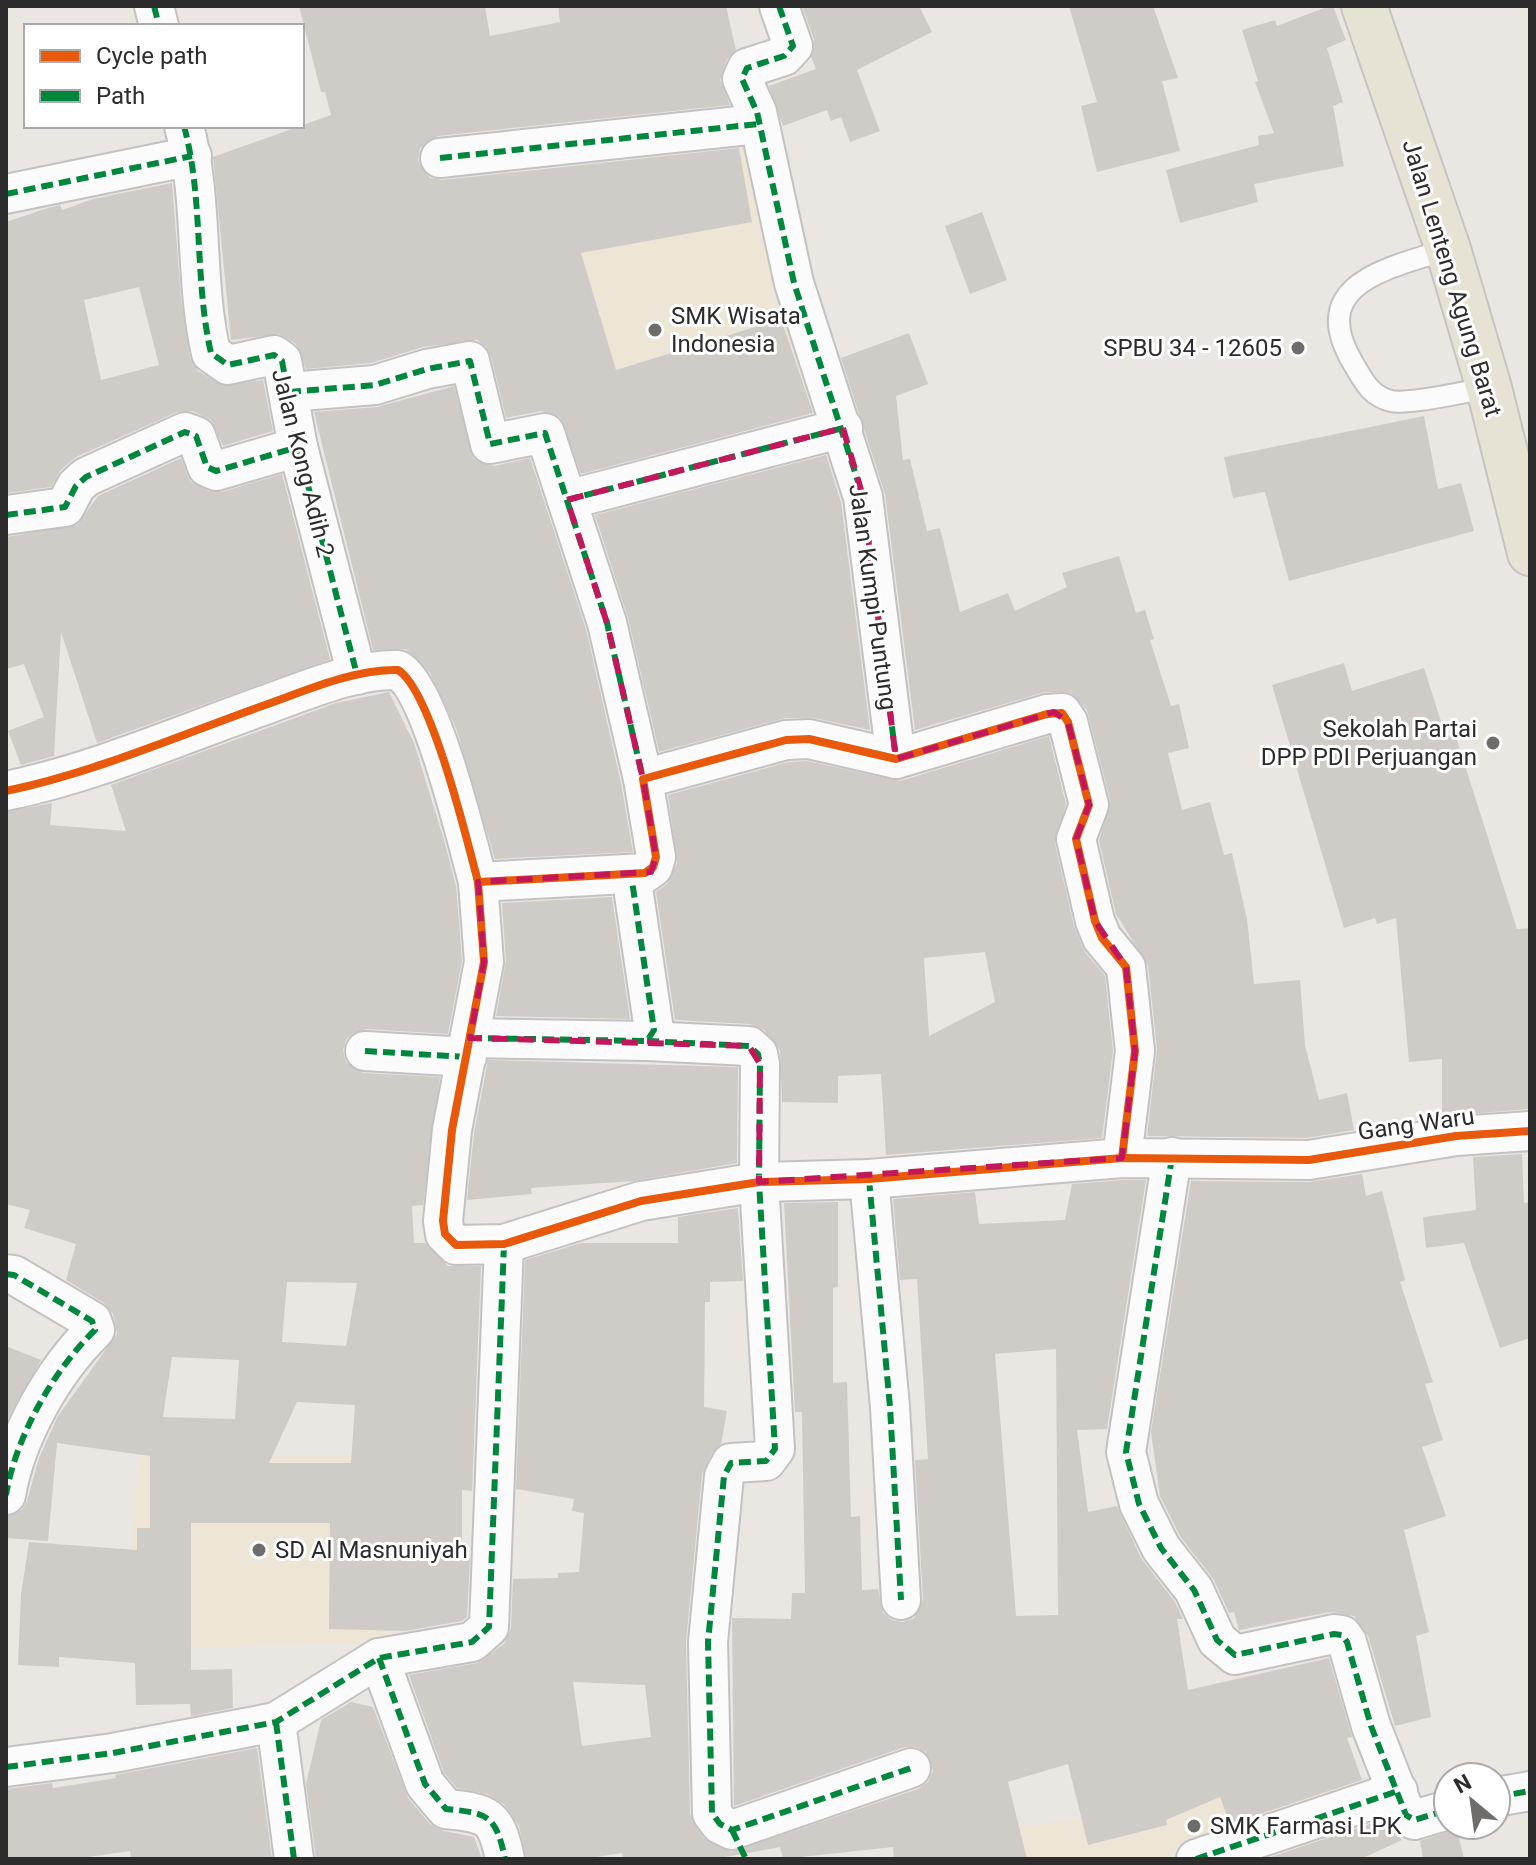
<svg xmlns="http://www.w3.org/2000/svg" width="1536" height="1865" font-family="Roboto,sans-serif">
<rect width="100%" height="100%" fill="#eae6e2"/>
<g fill="#ede5d6">
<polygon points="749,145 817,377 633,435 513,195"/>
<polygon points="386,1455 387,1642 124,1650 139,1458"/>
<polygon points="1350,1775 1374,1859 916,1859 910,1842 1224,1798"/>
</g>
<g fill="#cfccc8" fill-rule="evenodd">
<polygon points="299,6 485,6 490,36 560,22 558,6 726,6 736,50 727,59 720,80 730,105 438,136 420,148 418,161 430,178 442,180 739,148 752,222 581,253 616,370 781,319 813,413 581,474 560,417 541,411 506,418 491,356 478,340 423,347 371,363 306,369 296,344 279,334 231,340 213,157 331,115 325,92 321,92"/>
<polygon points="802,6 919,6 932,32 857,70 880,131 850,142 841,117 831,121 827,110 783,126 769,86 816,69 811,57 814,39"/>
<polygon points="1069,6 1153,6 1178,78 1162,81 1180,151 1097,172 1081,106 1097,102"/>
<polygon points="1329,6 1333,6 1346,40 1327,48 1343,102 1333,106 1344,166 1254,184 1258,202 1180,223 1166,170 1259,145 1258,136 1274,133 1255,82 1258,81 1242,30 1275,20 1277,26"/>
<path d="M172,183L181,299L190,358L198,371L223,386L263,380L273,431L223,446L211,420L193,411L177,412L76,457L61,470L51,487L6,493V222L48,208L60,205L62,210L93,199ZM139,287L159,365L101,380L84,300Z"/>
<polygon points="982,212 1007,280 970,294 945,226"/>
<polygon points="909,333 928,384 896,396 903,460 910,459 927,531 940,528 960,612 1008,593 1015,611 1067,587 1062,573 1119,556 1136,613 1145,610 1154,639 1150,640 1171,706 1179,704 1189,748 1168,753 1182,810 1210,802 1224,855 1232,853 1247,919 1254,984 1300,980 1305,1045 1319,1100 1347,1093 1354,1130 1307,1138 1147,1136 1157,1049 1148,965 1116,914 1099,841 1110,800 1087,710 1071,693 1045,692 915,730 885,494 841,358"/>
<polygon points="454,386 474,459 494,466 530,458 586,629 621,783 633,852 495,859 456,728 430,673 406,649 373,650 314,412 377,407"/>
<polygon points="1424,416 1438,489 1461,483 1474,531 1289,581 1265,492 1233,498 1224,457"/>
<polygon points="826,455 841,502 870,730 814,718 785,718 659,752 628,618 595,515"/>
<polygon points="181,458 190,481 208,491 222,492 282,474 330,659 97,743 61,632 54,756 21,765 8,731 44,717 24,664 6,669 6,537 77,525 98,496"/>
<polygon points="1344,663 1352,691 1424,668 1446,737 1455,734 1517,929 1530,928 1528,1109 1442,1116 1442,1059 1409,1062 1396,918 1377,924 1375,918 1344,928 1272,685"/>
<path d="M389,692L414,743L444,840L456,886L462,961L448,1034L366,1029L347,1038L343,1050L346,1062L363,1073L440,1077L423,1205L412,1206L414,1243H426L448,1266H481L472,1491L462,1490V1559L470,1558L467,1617L462,1621L405,1631L329,1629L330,1523H191V1670L232,1669L233,1708L191,1716L190,1704L136,1705L135,1663L59,1657V1667L18,1665L21,1594L29,1542L137,1550V1528H150V1456L57,1443L48,1541L6,1538L7,1516L22,1510L27,1501L39,1458L58,1416L117,1334L113,1314L104,1303L66,1280L76,1244L24,1228L30,1210L6,1204V812L52,803L50,825L126,831L111,785L336,703ZM287,1282L357,1283L346,1346L282,1342ZM172,1357L239,1360L235,1419L163,1417ZM297,1402L355,1405L351,1463H269Z"/>
<path d="M1049,736L1066,804L1055,844L1074,926L1085,952L1105,976L1113,1051L1102,1138L886,1155L881,1074L838,1076V1103L782,1102L780,1050L764,1030L750,1024L675,1020L656,892L667,884L677,863L668,795L789,762L807,761L900,781ZM985,952L995,1002L929,1036L924,958Z"/>
<polygon points="612,897 630,1019 496,1016 506,961 502,903"/>
<polygon points="488,1060 738,1067 737,1163 633,1181 531,1188 532,1194 467,1200 474,1133"/>
<polygon points="1522,1154 1524,1203 1530,1202 1530,1338 1500,1348 1464,1243 1426,1248 1423,1217 1476,1210 1473,1157"/>
<polygon points="1362,1174 1366,1196 1382,1191 1405,1280 1400,1282 1433,1382 1425,1384 1443,1440 1422,1447 1446,1516 1404,1530 1429,1632 1416,1636 1431,1717 1395,1726 1368,1636 1354,1616 1330,1612 1239,1630 1234,1612 1229,1613 1214,1580 1180,1536 1160,1496 1151,1432 1191,1181 1309,1182"/>
<path d="M1123,1180H1146L1107,1429L1077,1430L1088,1512L1117,1506L1141,1558L1175,1602L1183,1619H1177L1188,1690L1329,1658L1352,1737L1347,1738L1362,1780L1230,1824L1220,1797L1166,1820L1167,1825L1088,1845L1068,1764L1008,1782L1027,1859H894L893,1847L783,1859L780,1847L714,1859H623L622,1853L584,1859H526L519,1826L504,1804L487,1794L457,1788L444,1773L409,1675L477,1663L504,1644L511,1628L513,1579L558,1578V1573L579,1572L584,1513L572,1511L574,1499L516,1489L525,1260L581,1243H678V1217L738,1208L743,1281L710,1282V1302H705L704,1407L727,1411L721,1444L712,1453L702,1474L686,1642L690,1814L703,1837L731,1852L918,1789L928,1782L933,1771L926,1752L916,1747H905L734,1806L732,1618L791,1619L792,1593H805L802,1412H795L784,1203L838,1202V1287L833,1288V1383L847,1382L851,1517L860,1516L862,1590L878,1589L883,1613L892,1620L903,1622L914,1618L923,1600L915,1460L928,1459L917,1279L900,1280L893,1199L975,1192L979,1224L1065,1220L1072,1184ZM1056,1349L1058,1615L1016,1616L995,1354ZM573,1682L645,1685L651,1737L582,1746Z"/>
<polygon points="6,1346 41,1360 6,1422"/>
<polygon points="351,1702 373,1707 408,1798 430,1824 444,1831 474,1837 482,1859 316,1859 306,1784 321,1720"/>
<polygon points="257,1748 272,1859 131,1859 130,1851 75,1859 8,1859 6,1789 52,1783 53,1788 116,1778 115,1775"/>
<polygon points="1384,1819 1402,1840 1361,1859 1265,1859"/>
<polygon points="1457,1829 1464,1859 1423,1859 1420,1841"/>
</g>
<g fill="none" stroke-linecap="round" stroke-linejoin="round">
<g stroke="#c3c2c3" stroke-width="24">
<path id="lane" d="M1448,249C1391,268 1305,282 1353,363C1363,380 1370,396 1391,401C1410,405 1467,391 1489,388"/>
</g>
<g stroke="#c3c2c3" stroke-width="42">
<g id="street">
<polyline points="154,6 159,26"/>
<polyline points="779,6 793,46 784,56 747,68 742,79 757,112 794,283 863,497 896,759"/>
<path d="M184,126C204,200 194,279 211,353L228,365L274,355L282,361L298,447L357,675"/>
<polyline points="440,158 758,124"/>
<polyline points="6,194 192,156"/>
<polyline points="289,392 375,385 427,369 470,361 490,444 545,433 607,623 643,779"/>
<polyline points="567,500 843,428"/>
<polyline points="6,515 65,507 76,486 86,477 185,432 196,436 207,467 216,471 298,447"/>
<path d="M6,791C93,773 178,736 262,706C305,691 353,669 398,670C431,690 467,840 478,882L645,873L653,867L656,857L643,779L786,740L809,739L896,759L1047,714L1062,713L1068,722L1089,805L1076,839L1095,921L1102,938L1126,967L1135,1051L1122,1158"/>
<polyline points="478,882 484,962 452,1130 443,1221 445,1234 456,1245 504,1244 641,1201 759,1182 869,1179 1122,1158 1309,1160 1456,1136 1530,1131"/>
<polyline points="470,1038 647,1041 654,1030 631,874"/>
<polyline points="647,1041 749,1046 758,1054 760,1064 759,1182 775,1449 766,1461 731,1463 724,1476 708,1642 712,1813 720,1824 732,1830 911,1768"/>
<polyline points="365,1051 467,1057"/>
<polyline points="1172,1157 1126,1452 1139,1504 1161,1548 1194,1590 1217,1640 1235,1655 1334,1634 1342,1635 1347,1642 1371,1726 1406,1815 1414,1820 1448,1810"/>
<polyline points="869,1179 890,1407 901,1600"/>
<path d="M6,1274L14,1275L92,1321L95,1330C53,1371 16,1436 6,1495"/>
<path d="M379,1658L425,1784L446,1809C488,1813 496,1815 505,1859"/>
<polyline points="276,1722 294,1859"/>
<polyline points="6,1767 113,1753 276,1722 379,1658 472,1642 489,1627 504,1244"/>
<polyline points="1496,1797 1530,1791"/>
<polyline points="1196,1859 1398,1791"/>
</g>
</g>
<g stroke="#c6c4c2" stroke-width="48">
<polyline id="primary" points="1364,6 1448,249 1489,388 1530,553"/>
</g>
<use href="#lane" stroke="#fcfbfb" stroke-width="20"/>
<use href="#street" stroke="#fcfbfb" stroke-width="38"/>
<use href="#primary" stroke="#e7e3d4" stroke-width="44"/>
<g stroke="#00873e" stroke-width="6" stroke-dasharray="12 6" stroke-linecap="butt">
<polyline points="154,6 159,26"/>
<polyline points="779,6 793,46 784,56 747,68 742,79 757,112 794,283 863,497 896,759"/>
<path d="M184,126C204,200 194,279 211,353L228,365L274,355L282,361L298,447L357,675"/>
<polyline points="440,158 758,124"/>
<polyline points="6,194 192,156"/>
<polyline points="289,392 375,385 427,369 470,361 490,444 545,433 607,623 643,779"/>
<polyline points="567,500 843,428"/>
<polyline points="6,515 65,507 76,486 86,477 185,432 196,436 207,467 216,471 298,447"/>
<polyline points="470,1038 647,1041 654,1030 631,874"/>
<polyline points="647,1041 749,1046 758,1054 760,1064 759,1182 775,1449 766,1461 731,1463 724,1476 708,1642 712,1813 720,1824 732,1830 911,1768"/>
<polyline points="365,1051 467,1057"/>
<polyline points="1172,1157 1126,1452 1139,1504 1161,1548 1194,1590 1217,1640 1235,1655 1334,1634 1342,1635 1347,1642 1371,1726 1406,1815 1414,1820 1448,1810"/>
<polyline points="869,1179 890,1407 901,1600"/>
<path d="M6,1274L14,1275L92,1321L95,1330C53,1371 16,1436 6,1495"/>
<path d="M379,1658L425,1784L446,1809C488,1813 496,1815 505,1859"/>
<polyline points="276,1722 294,1859"/>
<polyline points="6,1767 113,1753 276,1722 379,1658 472,1642 489,1627 504,1244"/>
<polyline points="1496,1797 1530,1791"/>
<polyline points="732,1830 746,1859"/>
<polyline points="1196,1859 1398,1791"/>
</g>
<g stroke="#fff" stroke-width="13">
<g id="cycleway">
<path d="M6,791C93,773 178,736 262,706C305,691 353,669 398,670C431,690 467,840 478,882L645,873L653,867L656,857L643,779L786,740L809,739L896,759L1047,714L1062,713L1068,722L1089,805L1076,839L1095,921L1102,938L1126,967L1135,1051L1122,1158"/>
<polyline points="478,882 484,962 452,1130 443,1221 445,1234 456,1245 504,1244 641,1201 759,1182 869,1179 1122,1158 1309,1160 1456,1136 1530,1131"/>
</g>
</g>
<use href="#cycleway" stroke="#e8590c" stroke-width="8"/>
</g>
<path fill="none" stroke="#c2185b" stroke-width="6" stroke-dasharray="16 10" stroke-linejoin="round" d="M843,428L863,497L896,759L1054,712L1068,722L1089,805L1076,839L1095,921L1126,967L1135,1051L1122,1158L759,1182L760,1064L749,1046L470,1038L484,962L478,882L651,872L656,857L643,779L607,623L567,500Z"/>
<g fill="#6e6d6c" stroke="#fff" stroke-width="3">
<circle cx="655" cy="330" r="8"/>
<circle cx="1298" cy="348" r="8"/>
<circle cx="1493" cy="743" r="8"/>
<circle cx="259" cy="1550" r="8"/>
<circle cx="1194" cy="1826" r="8"/>
</g>
<g text-anchor="middle" stroke-width="6" stroke-linejoin="round" paint-order="stroke">
<g font-size="24" fill="#2c2c2c" stroke="#fff">
<text transform="translate(1452 278) rotate(73)" y="8">Jalan Lenteng Agung Barat</text>
<text transform="translate(303 463) rotate(76)" y="8">Jalan Kong Adih 2</text>
<text transform="translate(873 597) rotate(82)" y="8">Jalan Kumpi Puntung</text>
<text transform="translate(1416 1124) rotate(-8)" y="8">Gang Waru</text>
</g>
<g font-size="24" fill="#2c2c2c" stroke="#fff" text-anchor="start">
<text x="671" y="324">SMK Wisata<tspan x="671" dy="28">Indonesia</tspan></text>
<text x="1282" y="356" text-anchor="end">SPBU 34 - 12605</text>
<text x="1477" y="737" text-anchor="end">Sekolah Partai<tspan x="1477" dy="28">DPP PDI Perjuangan</tspan></text>
<text x="275" y="1558">SD Al Masnuniyah</text>
<text x="1210" y="1834">SMK Farmasi LPK</text>
</g>
</g>
<rect width="1536" height="1865" fill="none" stroke="#2c2c2c" stroke-width="16"/>
<rect x="24" y="24" width="280" height="104" fill="#ffffff" stroke="#ababab" stroke-width="2"/>
<rect x="40" y="50" width="40" height="12" fill="#e8590c" stroke="#ababab" stroke-width="2"/>
<text x="96" y="64" font-size="24" fill="#2c2c2c">Cycle path</text>
<rect x="40" y="90" width="40" height="12" fill="#00873e" stroke="#ababab" stroke-width="2"/>
<text x="96" y="104" font-size="24" fill="#2c2c2c">Path</text>
<g transform="translate(1472 1801) rotate(331)"><circle r="38" fill="#ffffff" stroke="#ababab" stroke-width="2"/>
<path d="M0-6L14 30L0 20L-14 30Z" fill="#6e6d6c"/>
<text y="-12" font-size="22" font-weight="bold" text-anchor="middle" fill="#2c2c2c">N</text>
</g>
</svg>
